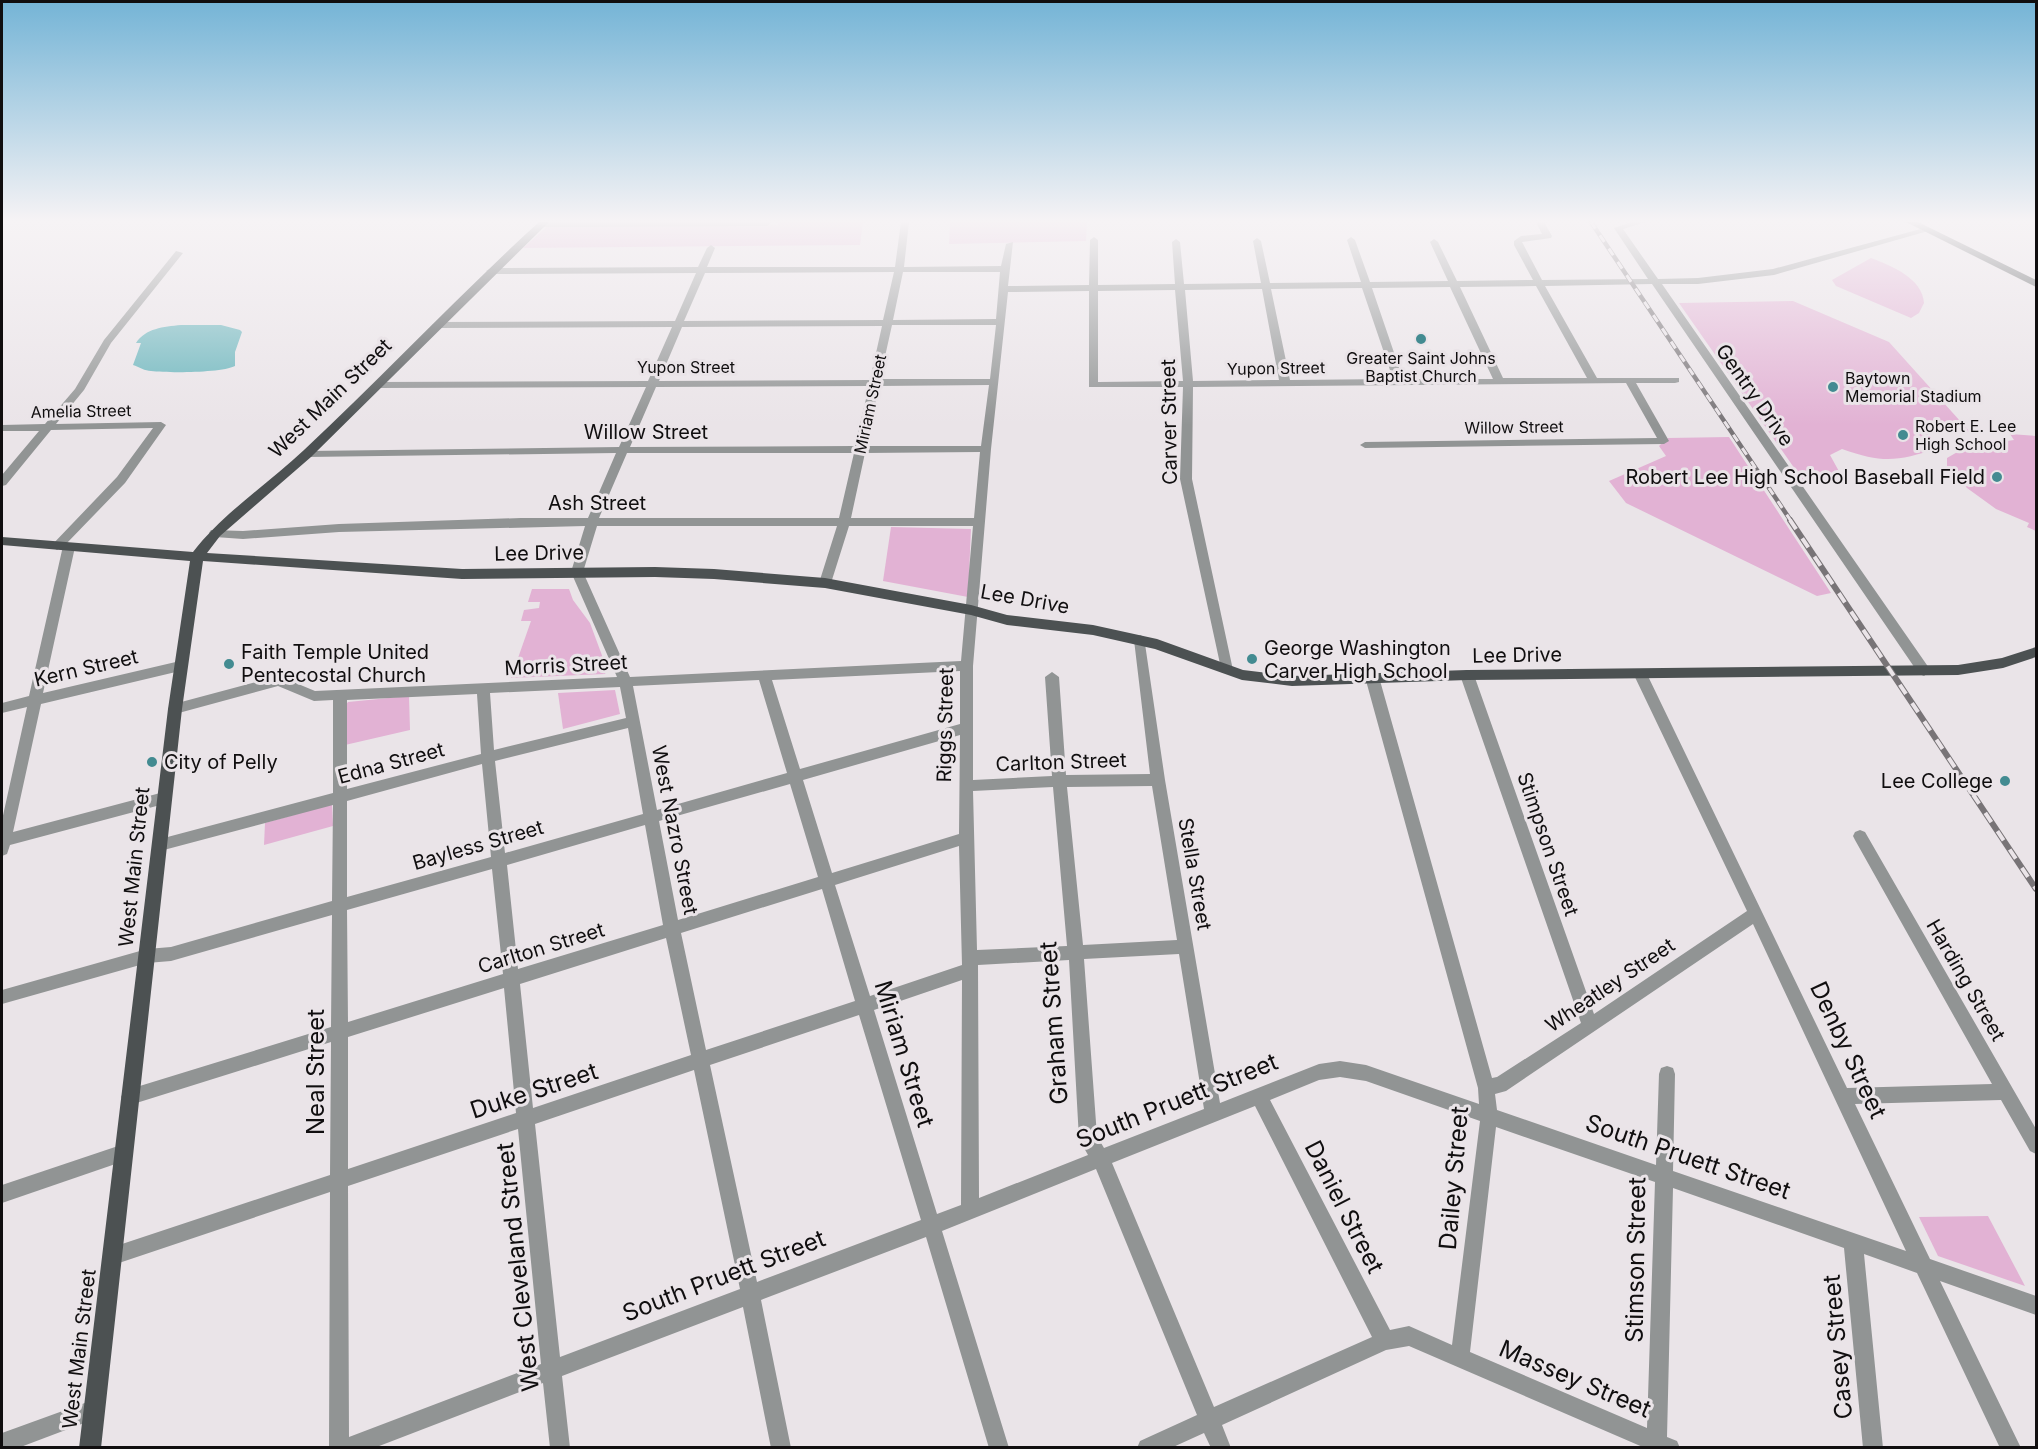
<svg xmlns="http://www.w3.org/2000/svg" width="2038" height="1449" font-family="Inter,sans-serif">
<rect width="100%" height="100%" fill="#eae4e8"/>
<g fill="#e2b2d4">
<polygon points="779,222 863,222 860,245 523,248 549,225 777,225"/>
<polygon points="950,222 1087,222 1086,241 949,244"/>
<path d="M1871,258C1892,266 1922,278 1924,303L1919,313L1911,318L1836,286L1832,280Z"/>
<path d="M1793,301L1889,342L1970,432L1927,433L1939,448C1897,461 1885,464 1842,449L1830,455L1841,475L1804,482L1679,303Z"/>
<polygon points="2010,434 2036,436 2036,531 2027,527 2029,523 1996,509 1967,488 1947,466 1947,458 1966,447 2014,440"/>
<polygon points="1729,437 1831,593 1817,596 1626,503 1609,481 1666,456 1659,446 1668,438"/>
<polygon points="891,527 971,529 968,597 883,581"/>
<polygon points="532,589 569,589 573,600 590,623 607,669 605,674 511,678 531,621 521,621 524,610 539,608 540,602 528,602"/>
<polygon points="615,690 620,714 563,729 558,693"/>
<polygon points="409,696 410,730 345,745 345,706 348,702"/>
<polygon points="332,804 333,826 264,845 265,823"/>
<polygon points="1988,1216 2025,1286 1938,1256 1919,1217"/>
</g>
<path fill="#67b4bb" d="M181,325H221L240,330L242,332L235,352V366C221,373 168,373 151,371C145,371 139,367 133,365L141,343H136C146,328 163,327 181,325Z"/>
<g fill="none" stroke-linecap="round" stroke-linejoin="round">
<g fill="#919494" fill-rule="evenodd">
<polygon points="541,222 770,222 771,223 767,226 542,227 538,224"/>
<path d="M901,222H909L904,267L1001,266L1006,244L1013,242L1008,286L1089,285L1090,240L1094,237L1098,240V285L1175,284L1172,242L1176,239L1180,242L1184,284L1261,283L1253,241L1257,238L1261,241L1270,283L1361,282L1347,240L1351,237L1355,240L1370,282L1448,281L1430,242L1434,239L1438,242L1457,281L1533,280L1514,245V241L1521,236L1542,234L1536,222H1544L1552,236L1551,238L1522,242L1542,280L1648,279L1614,228L1632,222H1645L1623,229L1658,279L1698,278L1773,269L1928,227V231L1774,275L1698,284H1662L1929,668L1930,671L1924,676L1919,674L1652,284L1545,286L1597,378H1679V382L1675,383H1636L1669,441L1664,444L1365,448L1360,445L1365,442L1657,438L1626,383L1193,387L1192,479L1233,670L1232,673H1222L1180,479L1183,387H1089V291L1008,292L991,449L973,666V780L1052,776L1045,677L1052,672L1059,677L1066,775L1150,774L1134,640L1140,635L1144,637L1165,780L1220,1103L1319,1064L1340,1061L1366,1065L1479,1104L1478,1088L1365,677L1372,672L1379,677L1492,1078L1497,1077L1581,1023L1460,675L1462,672L1467,670L1474,675L1594,1014L1747,911L1633,673L1635,670H1645L1847,1088L1992,1084L1855,840L1853,836L1855,832L1860,830L1865,832L2036,1129V1154L2030,1151L2001,1100L1855,1104L1930,1259L2036,1296V1315L1940,1281L2021,1448H2000L1917,1273L1864,1254L1883,1448H1863L1844,1248L1673,1188L1667,1437L1677,1441L1680,1448H1645L1409,1346L1386,1350L1222,1425L1231,1448H1211L1204,1433L1171,1448H1137L1140,1441L1197,1415L1096,1169L942,1231L1009,1448H989L926,1237L761,1300L791,1448H771L743,1307L562,1376L570,1448H550L543,1383L374,1448H329L330,1192L113,1265L106,1263L104,1256L106,1249L113,1247L330,1175L331,1042L130,1105L124,1103L121,1097L124,1091L130,1089L331,1027L332,915L171,961L147,963L2,1004V990L147,949L171,947L332,901L333,805L160,851L155,849L153,845L155,841L160,839L333,793V700L314,701L278,686L175,714L170,713L168,709L170,705L279,676L315,691L617,677L571,572L585,526L339,532L243,539L215,537L211,536L209,533L211,530L243,531L339,524L521,518H588L616,453L307,457L302,454L307,451L619,447L646,387L378,388L373,385L378,382L648,381L672,327L437,328L432,325L437,322L675,321L696,273L491,274L486,271L491,268L698,267L707,248L711,245L715,248L707,267H895ZM894,272L883,320L684,321L705,273ZM903,272H1000L996,319L893,320ZM1536,286L1587,378H1503L1460,287ZM1450,287L1493,379H1403L1372,288ZM1362,288L1393,379L1290,380L1271,289ZM1262,289L1279,380L1193,381L1185,290ZM1175,290L1183,381L1098,382V291ZM892,325H996L990,379H880ZM882,326L870,380L659,381L682,327ZM989,385L981,446H866L879,386ZM869,386L855,446L630,447L656,387ZM980,452L974,518H851L865,453ZM627,453H854L839,518H599ZM597,526H837L819,583L825,587L831,583L849,526H973L961,661L630,677L583,572ZM960,671V724L800,769L772,680ZM759,680L787,773L657,810L633,686ZM620,687L626,718L494,750L490,693ZM477,694L481,754L347,789V700ZM628,728L643,814L505,853L495,761ZM960,735L959,834L832,873L803,780ZM482,764L491,857L347,897V801ZM790,784L818,877L678,920L659,821ZM1152,786L1177,940L1083,945L1067,787ZM1053,787L1067,946L977,950L973,791ZM645,825L663,925L518,969L507,865ZM959,846L962,965L870,996L835,885ZM492,869L503,974L348,1022L347,910ZM822,889L855,1001L706,1050L681,933ZM1753,924L1906,1251L1673,1171L1675,1074L1673,1068L1667,1066L1661,1068L1659,1074L1656,1165L1497,1110L1495,1094L1506,1091ZM666,938L691,1055L533,1108L520,984ZM1179,954L1204,1109L1104,1148L1097,1136L1084,959ZM1069,960L1079,1139L1088,1155L979,1198L978,965ZM962,980L961,1205L937,1214L874,1010ZM504,988L516,1113L348,1169V1037ZM859,1015L921,1220L757,1282L710,1065ZM694,1070L740,1289L560,1357L535,1124ZM1340,1077L1366,1081L1480,1121L1452,1345L1409,1326L1390,1330L1270,1100L1319,1080ZM1255,1106L1372,1337L1214,1407L1112,1163ZM1496,1127L1655,1182L1647,1428L1470,1352ZM518,1129L541,1364L349,1437L348,1186Z"/>
<polygon points="176,251 183,253 111,343 84,390 56,424 161,422 166,425 125,483 66,544 73,544 75,547 43,693 180,661 186,666 180,671 41,704 13,832 164,792 169,794 171,798 169,802 164,804 10,845 7,854 2,856 2,820 27,707 2,713 2,703 29,696 63,546 57,550 51,546 117,477 153,428 51,430 6,485 2,486 2,475 39,431 2,431 2,425 45,424 75,389 104,340"/>
<polygon points="124,1144 130,1147 133,1153 130,1159 2,1203 2,1185"/>
<polygon points="93,1400 100,1403 103,1410 100,1417 18,1448 2,1448 2,1433"/>
</g>
<g fill="#4c5152" fill-rule="evenodd">
<path d="M539,222H549L311,457L220,536L207,553L462,569L655,567L714,569L825,578L971,605L1007,615L1093,625L1157,639L1243,670L1292,676L1467,670L1958,665L2002,658L2036,647V657L2003,668L1958,675L1467,680L1292,686L1242,680L1155,649L1093,635L1007,625L971,615L825,588L714,579L655,577L462,579L203,561L182,709L101,1448H79L168,709L190,561L2,545V537L193,552C224,512 267,485 304,450C383,376 458,296 539,222Z"/>
<polygon points="1906,222 1918,222 2036,280 2036,287"/>
</g>
<g stroke="#787477" stroke-width="4.5">
<polyline id="rail-far1" points="1591,222 1791,521"/>
</g>
<g stroke="#787477" stroke-width="6">
<polyline id="rail" points="1790,520 2036,889"/>
</g>
<use href="#rail-far1" stroke="#eae4e8" stroke-width="3" stroke-dasharray="8" stroke-linecap="butt"/>
<use href="#rail" stroke="#eae4e8" stroke-width="4" stroke-dasharray="11" stroke-linecap="butt"/>
</g>
<linearGradient id="sky" x2="0" y2="1"><stop stop-color="#74b4d6"/><stop offset="0.52" stop-color="#f6f3f5"/><stop offset="1" stop-color="#f6f3f5" stop-opacity="0"/></linearGradient>
<rect width="2038" height="425" fill="url(#sky)"/>
<g fill="#438b91" stroke="#eae4e8" stroke-width="2">
<circle cx="1421" cy="339" r="6"/>
<circle cx="1833" cy="387" r="6"/>
<circle cx="1903" cy="435" r="6"/>
<circle cx="1997" cy="477" r="6"/>
<circle cx="1252" cy="659" r="6"/>
<circle cx="229" cy="664" r="6"/>
<circle cx="152" cy="762" r="6"/>
<circle cx="2005" cy="781" r="6"/>
</g>
<g text-anchor="middle" stroke-width="6" stroke-linejoin="round" paint-order="stroke">
<g font-size="16" fill="#100e0f" stroke="#eae4e8" text-anchor="start">
<text x="1421" y="364" text-anchor="middle">Greater Saint Johns<tspan x="1421" dy="18">Baptist Church</tspan></text>
<text x="1845" y="384">Baytown<tspan x="1845" dy="18">Memorial Stadium</tspan></text>
<text x="1915" y="432">Robert E. Lee<tspan x="1915" dy="18">High School</tspan></text>
</g>
<g font-size="16" fill="#100e0f" stroke="#eae4e8">
<text x="686" y="373">Yupon Street</text>
<text transform="translate(1276 368) rotate(-1)" y="6">Yupon Street</text>
<text transform="translate(870 404) rotate(-78)" y="6">Miriam Street</text>
<text transform="translate(81 411) rotate(-1)" y="6">Amelia Street</text>
<text transform="translate(1514 427) rotate(-1)" y="6">Willow Street</text>
</g>
<g font-size="20" fill="#100e0f" stroke="#eae4e8">
<text transform="translate(1755 395) rotate(55)" y="7">Gentry Drive</text>
<text transform="translate(330 398) rotate(-44)" y="7">West Main Street</text>
<text transform="translate(1169 422) rotate(-91)" y="7">Carver Street</text>
<text x="646" y="439">Willow Street</text>
<text x="597" y="510">Ash Street</text>
<text transform="translate(539 553) rotate(-1)" y="7">Lee Drive</text>
<text transform="translate(1025 599) rotate(10)" y="7">Lee Drive</text>
<text transform="translate(1517 655) rotate(-1)" y="7">Lee Drive</text>
<text transform="translate(566 665) rotate(-3)" y="7">Morris Street</text>
<text transform="translate(86 668) rotate(-13)" y="7">Kern Street</text>
<text transform="translate(945 725) rotate(-89)" y="7">Riggs Street</text>
<text transform="translate(1061 762) rotate(-2)" y="7">Carlton Street</text>
<text transform="translate(391 763) rotate(-15)" y="7">Edna Street</text>
<text transform="translate(675 830) rotate(79)" y="7">West Nazro Street</text>
<text transform="translate(1548 844) rotate(71)" y="7">Stimpson Street</text>
<text transform="translate(478 845) rotate(-16)" y="7">Bayless Street</text>
<text transform="translate(134 867) rotate(-84)" y="7">West Main Street</text>
<text transform="translate(1195 874) rotate(80)" y="7">Stella Street</text>
<text transform="translate(541 948) rotate(-17)" y="7">Carlton Street</text>
<text transform="translate(1966 980) rotate(60)" y="7">Harding Street</text>
<text transform="translate(1610 985) rotate(-34)" y="7">Wheatley Street</text>
<text transform="translate(79 1349) rotate(-83)" y="7">West Main Street</text>
</g>
<g font-size="20" fill="#100e0f" stroke="#eae4e8" text-anchor="start">
<text x="1985" y="484" text-anchor="end">Robert Lee High School Baseball Field</text>
<text x="1264" y="655">George Washington<tspan x="1264" dy="23">Carver High School</tspan></text>
<text x="241" y="659">Faith Temple United<tspan x="241" dy="23">Pentecostal Church</tspan></text>
<text x="164" y="769">City of Pelly</text>
<text x="1993" y="788" text-anchor="end">Lee College</text>
</g>
<g font-size="24" fill="#100e0f" stroke="#eae4e8">
<text transform="translate(1054 1023) rotate(-94)" y="8">Graham Street</text>
<text transform="translate(1848 1050) rotate(65)" y="8">Denby Street</text>
<text transform="translate(904 1054) rotate(73)" y="8">Miriam Street</text>
<text transform="translate(316 1072) rotate(-90)" y="8">Neal Street</text>
<text transform="translate(534 1091) rotate(-18)" y="8">Duke Street</text>
<text transform="translate(1177 1101) rotate(-22)" y="8">South Pruett Street</text>
<text transform="translate(1688 1157) rotate(19)" y="8">South Pruett Street</text>
<text transform="translate(1454 1178) rotate(-85)" y="8">Dailey Street</text>
<text transform="translate(1344 1207) rotate(63)" y="8">Daniel Street</text>
<text transform="translate(1636 1260) rotate(-89)" y="8">Stimson Street</text>
<text transform="translate(518 1267) rotate(-96)" y="8">West Cleveland Street</text>
<text transform="translate(724 1276) rotate(-21)" y="8">South Pruett Street</text>
<text transform="translate(1838 1347) rotate(-95)" y="8">Casey Street</text>
<text transform="translate(1575 1379) rotate(23)" y="8">Massey Street</text>
</g>
</g>
<rect width="2038" height="1449" fill="none" stroke="#100e0f" stroke-width="6"/>
</svg>
